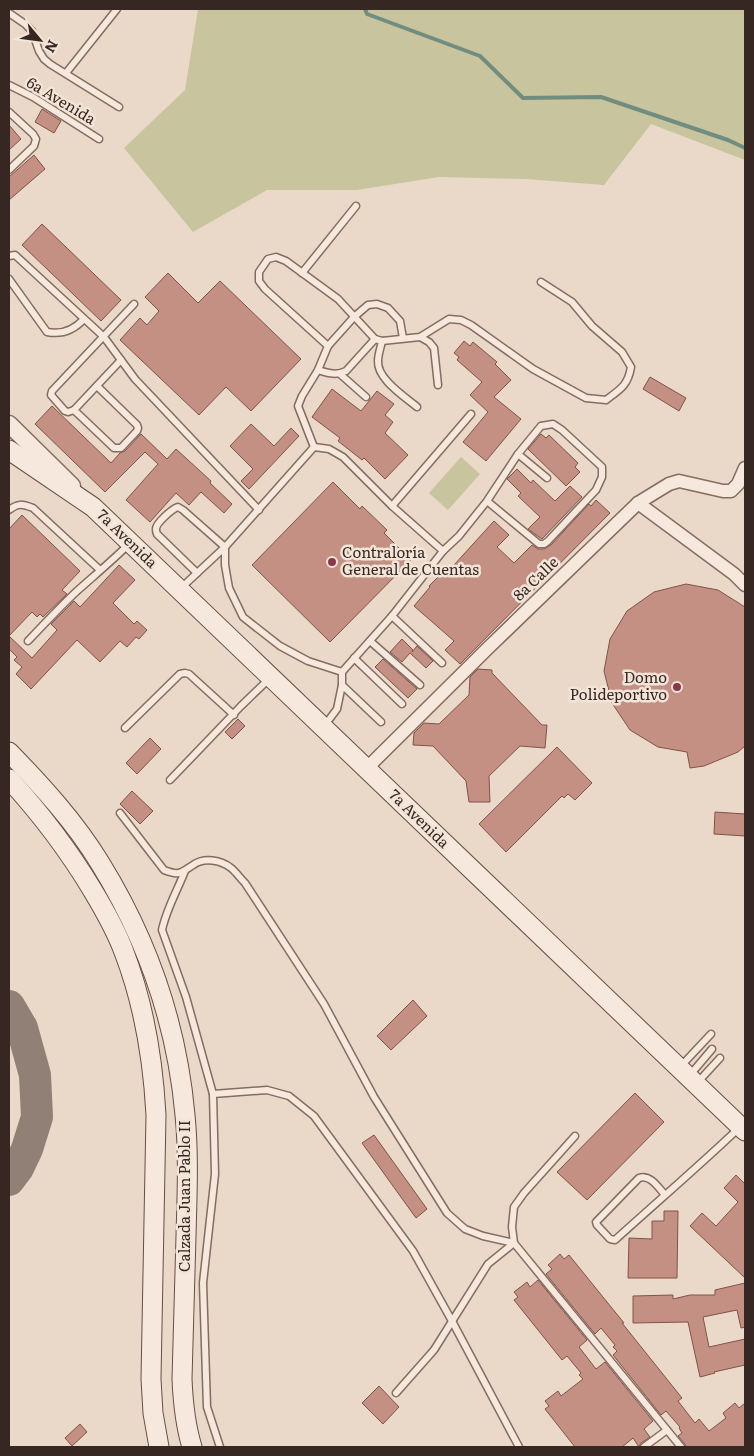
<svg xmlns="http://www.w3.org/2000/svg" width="754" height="1456" font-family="Literata,serif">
<rect width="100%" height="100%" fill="#ead9c9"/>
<g fill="#c8c49e">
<polygon points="198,9 745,9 745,160 651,124 604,185 525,179 439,177 357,190 267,190 193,232 124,148 185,90"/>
<polygon points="461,457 480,474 448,510 429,493"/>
</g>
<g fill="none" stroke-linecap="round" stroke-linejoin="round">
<polyline stroke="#718d80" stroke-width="4" points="365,9 367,14 480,56 523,98 601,97 728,140 745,148"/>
<polyline stroke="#908076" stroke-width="32" points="9,1006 22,1028 35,1075 37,1117 27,1149 18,1168 9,1180"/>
</g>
<g fill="#c49083" stroke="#825248">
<polygon points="42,109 61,121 54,133 35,122"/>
<polygon points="9,125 21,139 9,150"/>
<polygon points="34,155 45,169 9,200 9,177"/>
<polygon points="42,224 121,300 101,321 22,245"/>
<polygon points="168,273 198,303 220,281 301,359 251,411 226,387 199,415 120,340 140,318 147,325 159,311 145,297"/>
<polygon points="464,341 470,346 473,342 497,362 495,364 511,380 494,397 521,419 486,461 463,442 488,412 470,395 482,382 457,360 459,357 454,353"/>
<polygon points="650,377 686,398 679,411 643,389"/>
<polygon points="332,389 361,411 377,391 394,404 385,415 393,422 385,433 408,455 385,479 364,458 362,460 338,441 340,438 312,417"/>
<polygon points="52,406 111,463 120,453 125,451 141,434 167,459 176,449 211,481 210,483 232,504 224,513 201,492 189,505 176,493 150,522 126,500 158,464 145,452 105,492 35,424"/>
<polygon points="251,424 274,446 291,428 299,436 249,489 241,481 253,469 230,446"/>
<polygon points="541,434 546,438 549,435 578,463 575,467 580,472 566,486 528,449"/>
<polygon points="517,469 531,483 533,480 555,501 570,486 582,497 542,539 528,529 540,517 518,496 521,493 507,479"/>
<polygon points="333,482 360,509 362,506 387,530 384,533 411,560 330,642 252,565"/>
<polygon points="596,500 610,513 460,664 445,650 454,641 414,606 430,587 429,586 442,573 444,576 494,521 509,535 497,547 514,563 532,545 538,549 544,549 551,545 589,504 591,506"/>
<polygon points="22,515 80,571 62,590 67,594 43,617 40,614 37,617 32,612 9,636 32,658 57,630 51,624 74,601 80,607 119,565 135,580 113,603 134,624 137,621 147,630 139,639 136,637 127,647 120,641 100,662 77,640 31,689 16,674 22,667 14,660 17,657 9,649 9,529"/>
<polygon points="686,584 718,590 745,607 745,746 738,752 704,766 690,768 687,752 658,747 630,730 612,703 604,671 610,639 627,611 654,592"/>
<polygon points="402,639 413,650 412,652 417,646 433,661 426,668 410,653 402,662 390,652"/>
<polygon points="383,659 417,689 408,698 375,667"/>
<polygon points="478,669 492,670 492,673 542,725 547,725 545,748 520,746 489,776 490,802 469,802 466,781 433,746 413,745 414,733 424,723 439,724 469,695 470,677"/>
<polygon points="238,719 245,726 232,739 225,732"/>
<polygon points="150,738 161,749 137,774 126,763"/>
<polygon points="557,747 592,783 575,800 568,794 564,798 562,796 506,852 479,824"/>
<polygon points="132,791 153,811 140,824 120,804"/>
<polygon points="715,812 745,814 745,836 714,834"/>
<polygon points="413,1000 427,1016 391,1050 377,1036"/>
<polygon points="635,1093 664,1122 587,1200 557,1172"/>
<polygon points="374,1135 427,1209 416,1218 362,1143"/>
<polygon points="736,1175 745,1184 745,1278 690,1226 702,1213 716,1226 738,1202 724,1188"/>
<polygon points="664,1211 678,1211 677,1278 628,1278 629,1238 652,1239 652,1221 664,1221"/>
<polygon points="560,1254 564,1259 569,1255 624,1323 622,1323 682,1398 678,1401 695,1423 699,1419 709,1431 726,1418 723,1413 735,1403 739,1408 745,1403 745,1447 686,1447 685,1444 678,1436 682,1433 679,1428 680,1427 666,1411 661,1415 613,1355 617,1351 613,1347 615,1345 601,1328 595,1334 546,1274 552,1269 548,1265"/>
<polygon points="538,1280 587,1340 579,1347 596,1369 605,1362 653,1421 644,1429 650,1437 641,1443 639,1447 633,1438 622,1447 575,1447 545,1409 549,1406 545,1401 558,1391 561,1396 583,1379 579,1375 581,1373 567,1356 562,1360 514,1300 518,1297 514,1292 527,1282 530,1287"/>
<polygon points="745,1283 745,1327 741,1328 737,1310 703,1317 709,1347 745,1339 745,1365 714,1372 715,1373 700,1377 688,1322 633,1323 633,1296 673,1295 673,1299 690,1295 715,1295 715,1290"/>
<polygon points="379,1386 399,1407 383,1424 362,1403"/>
<polygon points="80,1424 87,1432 72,1446 65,1438"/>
</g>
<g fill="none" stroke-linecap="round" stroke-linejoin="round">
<g stroke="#856c60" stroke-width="9">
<g id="service">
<polyline points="9,13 25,24 32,31 39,51 44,59 50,64 119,107"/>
<polyline points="66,73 117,9"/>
<polyline points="9,85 33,97 99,139"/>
<polyline points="9,112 33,134 36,139 34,146 9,170"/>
<polyline points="9,256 15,255 104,337 135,379 259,510"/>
<polyline points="302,273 356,206"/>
<path d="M9,279L47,332C62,335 74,330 84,319"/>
<polyline points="420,337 429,342 434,348 438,385"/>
<path d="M382,341C381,347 378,354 378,361C377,379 404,396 417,407"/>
<polyline points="328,346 265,289 259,281 259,272 268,259 276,257 286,261 338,299 375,339"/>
<polyline points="121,360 74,410 68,412 65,411 51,395 52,391 134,304"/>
<path d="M318,370C328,373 336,376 346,371L375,339L382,341L420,337L449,319L461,320L471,325L533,369L586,398L606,400C621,389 628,385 631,367L622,352L592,326L572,302L541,282"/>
<polyline points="340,374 366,397"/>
<polyline points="74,410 114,448 121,448 137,431 138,428 137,425 97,386"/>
<polyline points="314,447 298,406 302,396 318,370 328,346 354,317 368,305 377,304 388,308 400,321 403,338"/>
<polyline points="314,447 329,449 343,457 392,506 443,551"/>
<polyline points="518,454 547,478"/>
<polyline points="392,506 471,414"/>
<path d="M9,510C18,503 22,504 33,508L100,570"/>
<path d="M197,573L157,534C156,532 156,531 156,529C156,523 172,509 178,507L183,510L225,547V565L229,588L243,617L280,646L308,661L342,672"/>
<polyline points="181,588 225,547 314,447"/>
<polyline points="392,616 442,663"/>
<path d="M28,641C44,624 60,607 77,591C95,575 113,560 129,544"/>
<polyline points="370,641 420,685"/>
<polyline points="354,658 402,704"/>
<polyline points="342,685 381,722"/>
<polyline points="325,725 337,709 342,685 342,672 392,616 443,551 459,536 487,501 518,454 541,426 553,424 562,430 602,467 602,477 596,490 548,541 544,544 539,544 487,501"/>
<polyline points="125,728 180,674 185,673 189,674 234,715"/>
<polyline points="170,780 241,706 270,678"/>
<path d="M120,813L164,870C179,876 181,873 193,865C204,857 221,860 231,868C236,872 240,878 245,883L324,1004L374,1097L447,1213L465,1229L483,1236L514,1243L681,1447"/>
<path d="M185,871C177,891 166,910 162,930L186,997L213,1094L215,1174L203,1283L207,1407L220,1447"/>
<polyline points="681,1066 711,1034"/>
<polyline points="690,1075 712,1049"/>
<polyline points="697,1083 720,1058"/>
<polyline points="213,1094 267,1090 289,1096 314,1116 413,1251 452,1321 519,1447"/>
<path d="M665,1195C658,1187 650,1174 639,1178L598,1220L596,1222L597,1225L610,1239L615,1240C657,1202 699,1166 739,1128"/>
<polyline points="396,1393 434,1350 488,1264 514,1243 512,1227 514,1207 524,1193 575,1136"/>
<polyline points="644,1447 667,1430"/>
</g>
</g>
<g stroke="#856c60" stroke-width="15">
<g id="minor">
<polyline points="638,503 734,574 745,585"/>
<polyline points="366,769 487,649 638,503 669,484 679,481 723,491 731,491 738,484 745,468"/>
</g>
</g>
<g stroke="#856c60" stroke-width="19">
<polyline id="tertiary" points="9,424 72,486"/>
</g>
<g stroke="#674d43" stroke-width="21">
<g id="secondary">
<polyline points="9,450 93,507 745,1131"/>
<path d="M9,752C42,786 75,822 100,863C147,939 177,1025 185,1115C189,1155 187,1196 186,1236C185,1284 183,1331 182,1379C183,1403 185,1424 192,1447"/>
<path d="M9,779C41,814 69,851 93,891C105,911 116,930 124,952C144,1004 153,1059 156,1115L151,1379L153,1413L159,1447"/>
</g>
</g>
<use href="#service" stroke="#f6e8dc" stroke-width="6"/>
<use href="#minor" stroke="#f6e8dc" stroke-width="12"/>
<use href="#tertiary" stroke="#f6e8dc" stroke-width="16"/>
<use href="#secondary" stroke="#f6e8dc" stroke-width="19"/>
</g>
<g fill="#8e3649" stroke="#f2e5d8" stroke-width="2">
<circle cx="332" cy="562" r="5"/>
<circle cx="677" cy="687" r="5"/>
</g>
<g text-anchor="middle" stroke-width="5" stroke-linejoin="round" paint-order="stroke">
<g font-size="15" fill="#372722" stroke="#f2e5d8">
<text transform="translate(61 101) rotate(31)" y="5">6a Avenida</text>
<text transform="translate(127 539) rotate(44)" y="5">7a Avenida</text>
<text transform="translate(536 579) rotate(-44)" y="5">8a Calle</text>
<text transform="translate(419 819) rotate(44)" y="5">7a Avenida</text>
<text transform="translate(185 1196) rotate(-90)" y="5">Calzada Juan Pablo II</text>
</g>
<g font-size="15" fill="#372722" stroke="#f2e5d8" text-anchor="start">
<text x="342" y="558">Contraloría<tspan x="342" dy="17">General de Cuentas</tspan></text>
<text x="667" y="683" text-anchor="end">Domo<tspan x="667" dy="17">Polideportivo</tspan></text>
</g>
</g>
<rect width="754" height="1456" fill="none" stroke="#372722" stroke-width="20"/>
<g transform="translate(40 40) rotate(119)" stroke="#f2e5d8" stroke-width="4" paint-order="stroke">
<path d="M0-4L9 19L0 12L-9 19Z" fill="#372722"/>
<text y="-8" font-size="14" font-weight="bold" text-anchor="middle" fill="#372722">N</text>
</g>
</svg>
